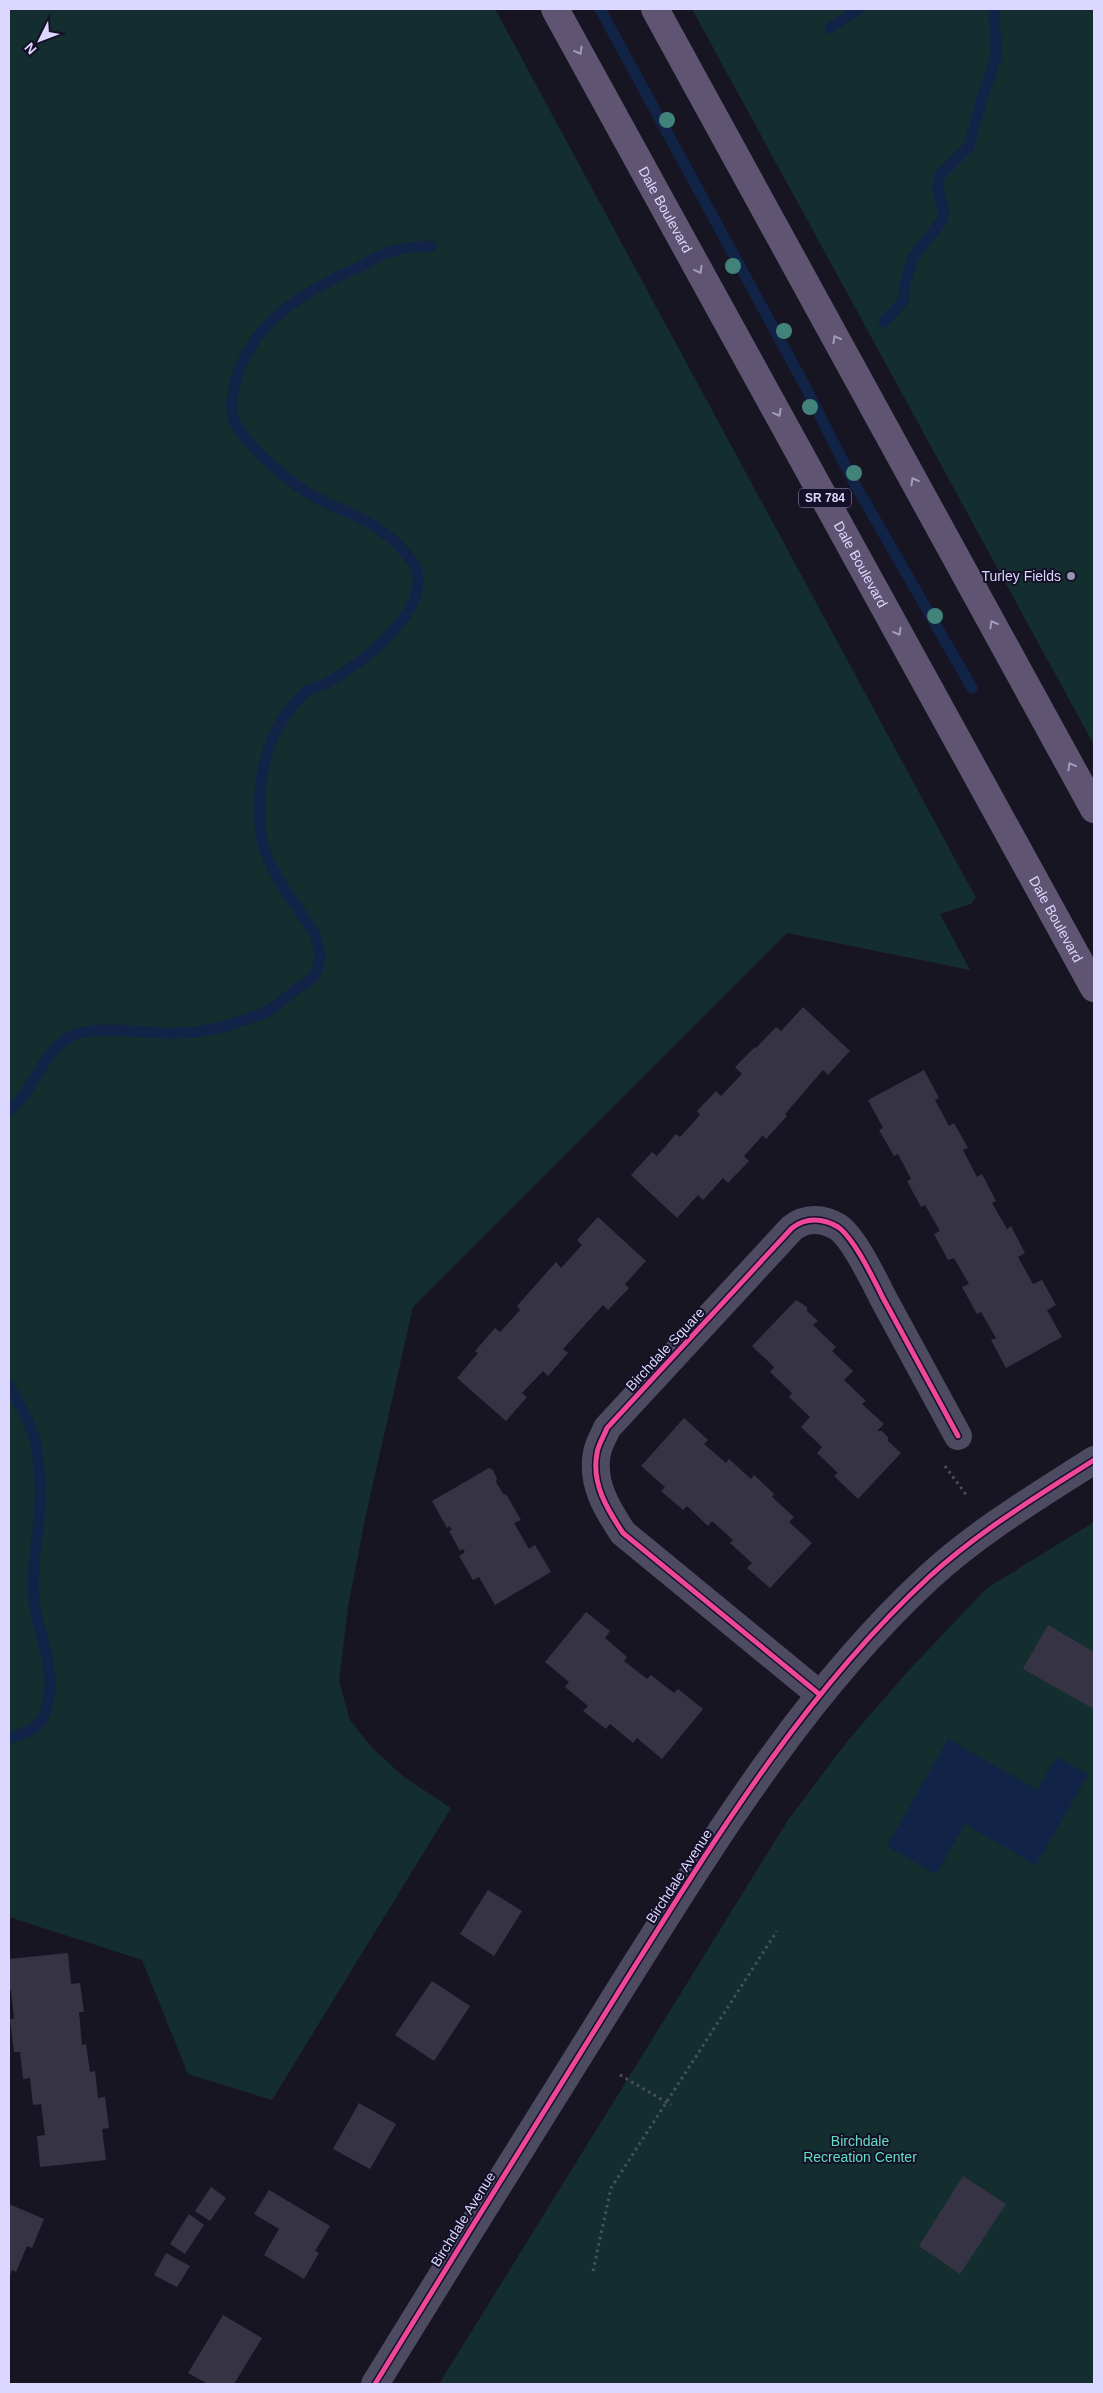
<svg xmlns="http://www.w3.org/2000/svg" width="1103" height="2393" font-family="Helvetica,sans-serif">
<rect width="100%" height="100%" fill="#181522"/>
<g fill="#142d2e">
<polygon points="9,9 495,9 976,898 971,904 940,914 970,970 787,933 413,1307 365,1519 348,1607 339,1681 350,1720 373,1749 404,1777 451,1808 272,2100 188,2074 142,1960 9,1917"/>
<polygon points="692,9 1094,9 1094,745"/>
<polygon points="1094,1522 1094,2384 439,2384 788,1820 849,1739 910,1669 987,1588"/>
</g>
<polygon fill="#112447" points="948,1739 1037,1790 1057,1757 1088,1775 1036,1865 965,1824 936,1874 887,1846"/>
<g fill="none" stroke-linecap="round" stroke-linejoin="round">
<g stroke="#112447" stroke-width="11">
<polyline points="600,9 805,386 852,479 972,688"/>
<polyline points="830,28 859,9"/>
<polyline points="884,322 904,300 905,283 914,256 941,222 944,211 937,188 940,175 969,147 981,101 996,57 994,9"/>
<path d="M9,1110C35,1091 40,1054 70,1037C90,1025 135,1032 159,1033C190,1035 218,1030 247,1019C253,1017 260,1015 266,1012C276,1007 285,998 294,991C299,987 307,984 311,979C336,949 302,917 287,893C278,878 267,861 263,844C256,813 259,778 269,748C276,727 290,705 307,691C312,687 320,687 326,683C359,666 427,615 417,571C415,562 407,555 402,549C370,514 337,513 302,489C282,476 243,442 234,420C229,407 233,393 236,380C252,321 307,290 359,267C371,261 383,253 396,250C407,247 419,247 431,246"/>
<path d="M9,1386C19,1404 32,1425 36,1445C41,1472 41,1502 38,1529C35,1554 31,1583 35,1609C42,1644 60,1681 43,1717C37,1730 21,1735 9,1738"/>
</g>
</g>
<g fill="#363344">
<polygon points="803,1007 850,1051 828,1075 823,1070 785,1114 787,1116 766,1139 763,1135 744,1156 749,1161 728,1183 723,1178 703,1200 698,1195 677,1218 631,1175 652,1152 657,1156 676,1134 680,1137 700,1115 697,1111 716,1091 721,1096 742,1074 735,1067 755,1047 756,1048 776,1027 781,1031"/>
<polygon points="924,1070 939,1098 935,1100 949,1126 954,1123 968,1148 963,1150 977,1177 982,1174 996,1201 992,1203 1007,1229 1011,1226 1025,1253 1018,1257 1033,1284 1042,1280 1056,1305 1047,1310 1062,1337 1006,1368 991,1340 996,1338 981,1312 977,1314 962,1287 969,1284 954,1258 948,1260 934,1234 940,1231 925,1205 921,1207 907,1181 911,1179 898,1154 894,1156 879,1130 883,1128 868,1100"/>
<polygon points="598,1217 646,1261 625,1284 629,1288 608,1310 603,1305 563,1349 568,1353 548,1376 543,1371 522,1393 527,1397 506,1421 457,1378 478,1353 475,1351 495,1328 500,1332 520,1310 517,1306 556,1262 561,1268 582,1245 577,1240"/>
<polygon points="796,1300 807,1307 807,1311 818,1321 813,1325 836,1347 832,1351 853,1371 844,1380 866,1401 862,1404 884,1424 877,1431 882,1431 888,1437 888,1441 901,1453 858,1499 834,1476 838,1473 817,1453 822,1447 801,1427 810,1417 789,1397 792,1393 770,1372 774,1367 752,1346"/>
<polygon points="684,1418 708,1440 704,1444 726,1463 729,1459 751,1479 754,1475 774,1494 772,1497 794,1517 789,1522 812,1543 770,1588 747,1568 752,1563 730,1543 733,1540 712,1521 708,1526 687,1506 683,1510 661,1491 665,1487 641,1466"/>
<polygon points="489,1468 493,1470 497,1479 496,1482 504,1495 506,1494 521,1520 514,1523 529,1549 535,1545 551,1572 495,1605 479,1577 473,1580 459,1556 465,1552 463,1549 460,1551 449,1531 452,1530 449,1526 447,1528 432,1501"/>
<polygon points="586,1612 610,1631 605,1638 627,1657 624,1661 647,1679 651,1675 674,1693 678,1689 703,1709 662,1759 637,1738 633,1743 610,1724 606,1729 583,1711 588,1706 565,1687 569,1682 545,1662"/>
<polygon points="1048,1625 1094,1652 1094,1709 1023,1669"/>
<polygon points="488,1890 522,1911 494,1956 460,1934"/>
<polygon points="68,1953 71,1984 80,1983 84,2012 79,2012 82,2045 86,2044 90,2072 95,2071 98,2098 105,2097 109,2128 102,2129 106,2160 40,2167 37,2136 45,2135 41,2104 33,2105 30,2078 23,2079 20,2052 14,2052 10,2019 14,2019 11,1990 9,1991 9,1959"/>
<polygon points="432,1981 470,2006 434,2061 395,2035"/>
<polygon points="359,2103 396,2124 370,2169 333,2149"/>
<polygon points="963,2176 1006,2204 960,2274 919,2246"/>
<polygon points="211,2187 226,2198 210,2221 195,2211"/>
<polygon points="269,2190 330,2226 315,2251 319,2253 304,2279 264,2255 279,2229 254,2214"/>
<polygon points="9,2204 44,2219 32,2248 27,2246 16,2272 12,2270 9,2278"/>
<polygon points="189,2214 204,2225 185,2254 170,2244"/>
<polygon points="166,2253 190,2266 177,2287 154,2275"/>
<polygon points="223,2315 262,2338 234,2384 208,2384 188,2373"/>
</g>
<g fill="none" stroke-linecap="round" stroke-linejoin="round">
<g stroke="#465260" stroke-width="3" stroke-dasharray="2.5 4" stroke-linecap="butt">
<polyline points="945,1466 967,1496"/>
<polyline points="620,2075 671,2105"/>
<polyline points="593,2271 611,2188 777,1931"/>
</g>
<g stroke="#4c4b62" stroke-width="28">
<path d="M819,1694L623,1533C607,1509 591,1483 597,1453C598,1445 604,1436 607,1428L792,1228C806,1217 823,1218 838,1227C854,1238 874,1280 883,1298C908,1344 933,1390 958,1436"/>
<path d="M375,2384C458,2249 542,2114 626,1980C716,1837 805,1692 929,1577C979,1531 1038,1496 1094,1460"/>
</g>
<g stroke="#5f5573" stroke-width="28">
<path id="s1" d="M555,9L1094,988"/>
<polyline points="655,9 1094,809"/>
</g>
<g stroke="#141027" stroke-width="8">
<g id="cycleway">
<path d="M819,1694L623,1533C607,1509 591,1483 597,1453C598,1445 604,1436 607,1428L792,1228C806,1217 823,1218 838,1227C854,1238 874,1280 883,1298C908,1344 933,1390 958,1436"/>
<path d="M375,2384C458,2249 542,2114 626,1980C716,1837 805,1692 929,1577C979,1531 1038,1496 1094,1460"/>
</g>
</g>
<use href="#cycleway" stroke="#ed469a" stroke-width="5"/>
</g>
<g fill="#428379">
<circle cx="667" cy="120" r="8"/>
<circle cx="733" cy="266" r="8"/>
<circle cx="784" cy="331" r="8"/>
<circle cx="810" cy="407" r="8"/>
<circle cx="854" cy="473" r="8"/>
<circle cx="935" cy="616" r="8"/>
</g>
<defs><path id="oneway-chevron" d="M-2-3.5L2.5 0L-2 3.5" fill="none" stroke-width="1.6" stroke-linecap="round" stroke-linejoin="round" transform="scale(1.25)"/></defs>
<g stroke="#a49cbf">
<use href="#oneway-chevron" transform="translate(579 51) rotate(61)"/>
<use href="#oneway-chevron" transform="translate(699 270) rotate(61)"/>
<use href="#oneway-chevron" transform="translate(836 339) rotate(-119)"/>
<use href="#oneway-chevron" transform="translate(778 413) rotate(61)"/>
<use href="#oneway-chevron" transform="translate(914 481) rotate(-119)"/>
<use href="#oneway-chevron" transform="translate(993 624) rotate(-119)"/>
<use href="#oneway-chevron" transform="translate(898 632) rotate(61)"/>
<use href="#oneway-chevron" transform="translate(1071 766) rotate(-119)"/>
</g>
<circle fill="#9793b1" stroke="#141027" stroke-width="2" cx="1071" cy="576" r="5"/>
<g text-anchor="middle" stroke-width="4" stroke-linejoin="round" paint-order="stroke">
<rect fill="#141027" stroke="#a09bbe" stroke-width="1" x="799" y="488.5" width="52" height="19" rx="4"/>
<g font-size="12" font-weight="bold" fill="#dcd7fe">
<text x="825" y="502">SR 784</text>
</g>
<g font-size="14" fill="#dcd7fe" stroke="#141027">
<text dy="5" stroke="none"><textPath href="#s1" startOffset="229">Dale Boulevard</textPath></text>
<text dy="5" stroke="none"><textPath href="#s1" startOffset="634">Dale Boulevard</textPath></text>
<text dy="5" stroke="none"><textPath href="#s1" startOffset="1039">Dale Boulevard</textPath></text>
<text transform="translate(665 1349) rotate(-47)" y="5">Birchdale Square</text>
<text transform="translate(679 1876) rotate(-57)" y="5">Birchdale Avenue</text>
<text transform="translate(463 2219) rotate(-58)" y="5">Birchdale Avenue</text>
</g>
<g font-size="14" fill="#dcd7fe" stroke="#141027" text-anchor="end">
<text x="1061" y="581">Turley Fields</text>
</g>
<g font-size="14" fill="#64ddc0" stroke="#141027">
<text x="860" y="2146">Birchdale<tspan x="860" dy="16">Recreation Center</tspan></text>
</g>
</g>
<rect width="1103" height="2393" fill="none" stroke="#dcd7fe" stroke-width="20"/>
<g transform="translate(40 40) rotate(228)" stroke="#141027" stroke-width="4" paint-order="stroke">
<path d="M0-4L9 19L0 12L-9 19Z" fill="#dcd7fe"/>
<text y="-8" font-size="14" font-weight="bold" text-anchor="middle" fill="#dcd7fe">N</text>
</g>
</svg>
